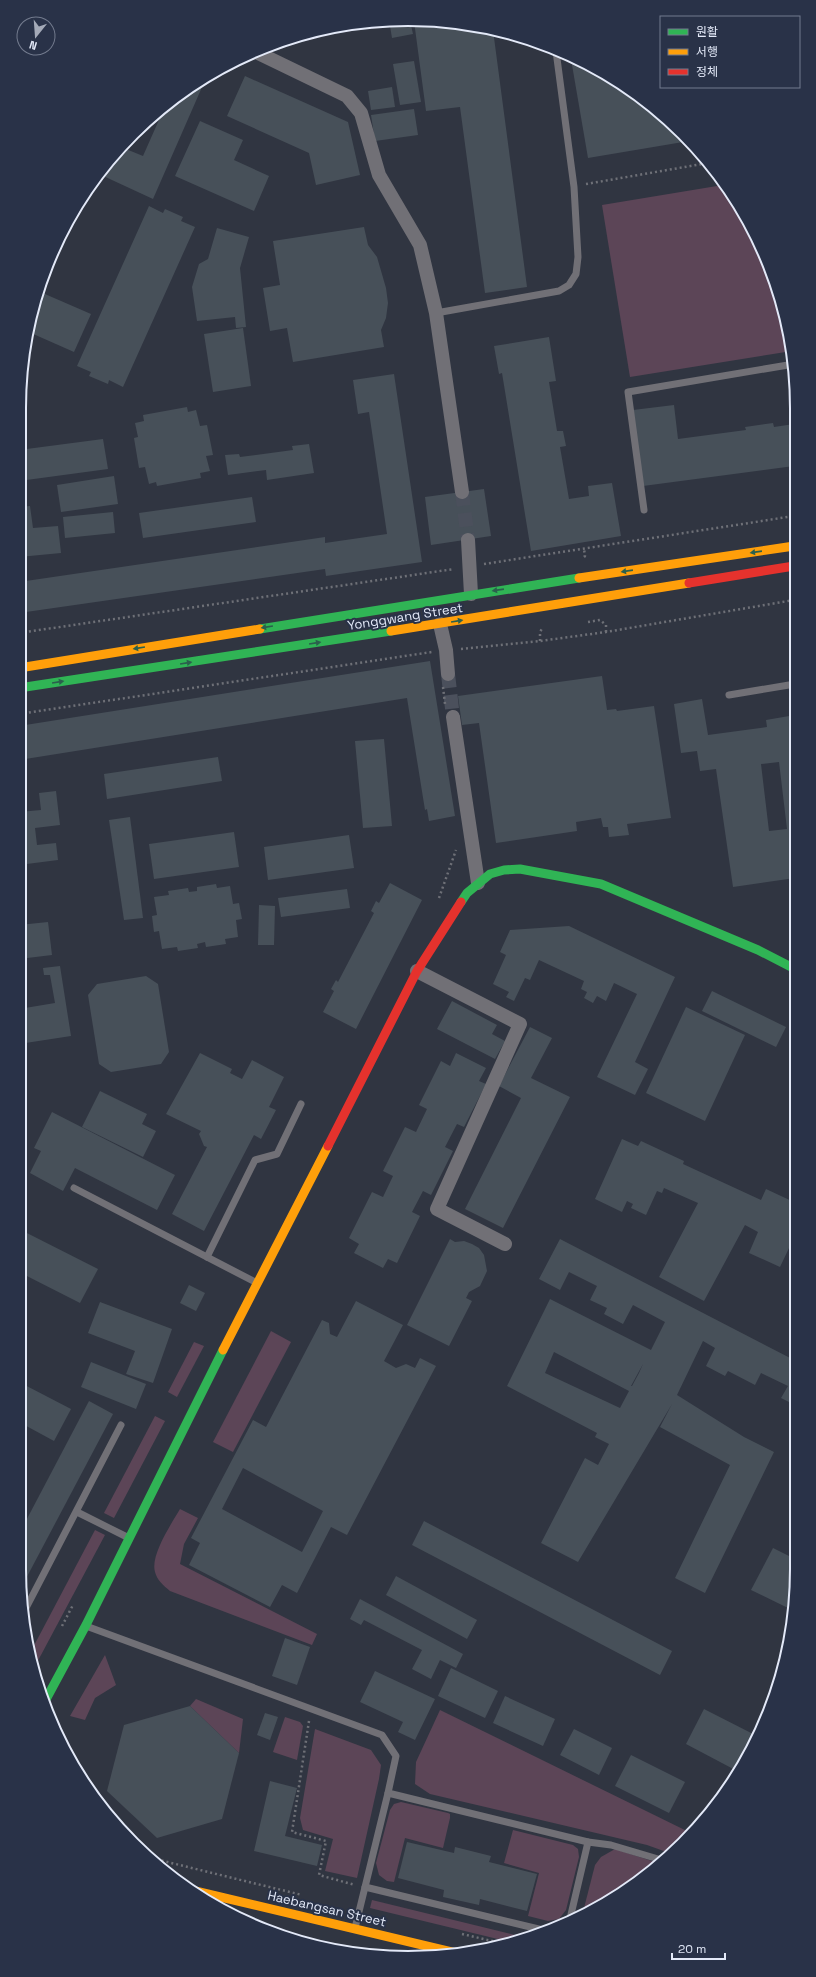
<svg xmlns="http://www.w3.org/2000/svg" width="816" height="1977" font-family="'Space Grotesk','Noto Sans KR',sans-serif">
<rect width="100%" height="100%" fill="#303541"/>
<g fill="#5c4557">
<polygon points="723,185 757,236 792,351 630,377 602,205"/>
<polygon points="271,1331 291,1342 233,1452 213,1442"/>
<polygon points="194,1342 204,1346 177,1397 168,1392"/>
<polygon points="155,1416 165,1421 114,1518 104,1513"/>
<path d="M180,1509L198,1518L184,1544L180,1564L317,1634L312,1645L170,1591C163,1585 157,1580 155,1572C150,1555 172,1523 180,1509Z"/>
<polygon points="95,1530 105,1535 33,1670 29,1655"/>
<polygon points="105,1655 116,1685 95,1698 85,1720 70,1716"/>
<polygon points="196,1699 243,1719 239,1753 190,1706"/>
<polygon points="440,1710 691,1833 672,1854 647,1845 430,1794 415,1784 416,1762"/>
<polygon points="285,1717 300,1722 303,1726 297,1760 273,1752"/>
<polygon points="315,1729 371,1750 381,1765 379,1779 357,1878 325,1871 333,1839 303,1830 300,1818"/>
<polygon points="401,1802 448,1813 450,1814 450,1818 443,1848 405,1838 394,1882 387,1881 379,1875 376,1863 390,1810 394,1804"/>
<polygon points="513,1830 573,1845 578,1849 579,1857 566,1910 559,1919 548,1921 528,1916 539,1873 504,1863"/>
<polygon points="615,1849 661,1864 603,1906 582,1916 595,1865 601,1857"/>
<polygon points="372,1900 527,1938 510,1942 370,1908"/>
</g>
<g fill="#475059" fill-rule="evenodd">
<polygon points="389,20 410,21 413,34 392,38"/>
<polygon points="414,21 459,22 493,30 527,287 485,293 460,107 426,111"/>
<polygon points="336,27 337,31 318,33 318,31"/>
<polygon points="571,59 624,85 689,141 588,158"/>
<polygon points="414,61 421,102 400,105 393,64"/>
<polygon points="245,76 348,122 360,175 316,185 309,153 227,116"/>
<polygon points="206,78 153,199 99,174 121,147 143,156 166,104"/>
<polygon points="392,87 395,107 371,110 368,91"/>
<polygon points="414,109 418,135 375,141 371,115"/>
<polygon points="200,121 243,140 234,160 269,176 254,211 175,176"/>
<polygon points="149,206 163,213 165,209 183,217 181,221 195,227 123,387 109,380 108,384 89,376 91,372 77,366"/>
<polygon points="364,227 368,245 377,257 386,288 388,303 386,318 381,330 384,347 293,362 287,328 270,331 263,288 280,285 273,241"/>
<polygon points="217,228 249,237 240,268 246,327 236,328 235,317 197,321 192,287 199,264 208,259"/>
<polygon points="38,291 91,314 74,352 31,333"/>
<polygon points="243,328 251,386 213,392 204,334"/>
<polygon points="549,337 556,381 549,382 557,431 563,431 566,446 560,447 569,499 589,496 588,486 612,483 621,536 531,551 502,373 499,374 494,346"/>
<polygon points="394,374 422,562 326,576 325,569 19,613 19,582 325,537 325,543 387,534 369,412 358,414 353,380"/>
<polygon points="674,405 678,439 746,430 745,427 773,423 774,427 794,424 794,466 643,486 633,410"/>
<polygon points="187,407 188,412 196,410 200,426 207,425 213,455 206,456 210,471 200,473 201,478 157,486 156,482 149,484 145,467 139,468 134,438 138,437 135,423 144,421 143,415"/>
<polygon points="103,439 108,469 19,481 19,450"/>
<polygon points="309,444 314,473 267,480 266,470 228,475 225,455 239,454 240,457 293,450 292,446"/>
<polygon points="114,476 118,504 61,512 57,485"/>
<polygon points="484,489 491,536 431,545 425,497"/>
<polygon points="252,497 256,522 143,538 139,513"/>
<polygon points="30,506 33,528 58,526 61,553 19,557 19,507"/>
<polygon points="113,512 115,533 65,538 63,517"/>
<polygon points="430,661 455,816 429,821 427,809 425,810 407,698 19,760 19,726"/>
<polygon points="602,676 607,710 616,709 617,711 654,706 671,818 627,824 629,835 609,837 608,827 603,827 601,818 576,822 577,831 496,843 479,723 462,725 458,696"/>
<path d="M702,699L708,735L767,727L766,720L795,715V878L733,887L716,769L700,771L697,751L681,753L674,704ZM779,762L787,829L769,831L761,764Z"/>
<polygon points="384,739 392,826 363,828 355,741"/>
<polygon points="218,757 222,781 107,799 104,774"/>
<polygon points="56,791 60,825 35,828 37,845 56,843 58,860 19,865 19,812 41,810 39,793"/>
<polygon points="130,817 143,918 124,920 109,820"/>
<polygon points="234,832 239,867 154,879 149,844"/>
<polygon points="349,835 354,868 268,880 264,847"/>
<polygon points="390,883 422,900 356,1029 323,1012 334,991 331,989 336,980 338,982 374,913 371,911 376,901 379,903"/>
<polygon points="216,884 217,888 230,886 233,904 239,903 242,919 236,920 238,937 225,939 226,944 206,947 205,942 197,944 198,948 178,951 177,947 162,949 159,931 154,932 152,916 157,915 154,897 169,895 168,891 188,888 189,892 197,891 197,887"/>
<polygon points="347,889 350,908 281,917 278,898"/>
<polygon points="259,905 275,906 274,945 258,945"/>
<polygon points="48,922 52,955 19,959 19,925"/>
<polygon points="569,926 675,977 635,1062 648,1069 635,1095 597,1077 637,994 614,983 606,1001 597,996 593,1003 584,998 587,992 581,989 584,981 539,960 530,980 525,978 514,1001 506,997 509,992 493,984 506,955 500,952 510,930"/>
<polygon points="60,966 71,1036 19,1044 19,1009 55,1003 50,975 44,975 43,968"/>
<polygon points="146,976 158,984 169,1052 161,1064 111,1072 99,1064 88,995 97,984"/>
<polygon points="712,991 786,1027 776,1047 702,1011"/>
<polygon points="452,1001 497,1025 492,1034 505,1041 495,1059 437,1029"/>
<polygon points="686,1007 745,1035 705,1121 646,1093"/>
<polygon points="530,1027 552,1038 531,1078 570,1097 503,1228 465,1209 521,1098 499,1086"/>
<polygon points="200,1053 232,1069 230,1073 242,1079 252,1060 284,1077 269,1107 276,1110 261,1139 254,1135 204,1231 172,1214 207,1147 204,1146 199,1134 201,1131 166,1114"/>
<polygon points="456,1053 486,1068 479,1081 486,1084 464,1127 457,1124 445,1147 453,1151 431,1195 423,1191 412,1212 420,1216 397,1263 388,1259 383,1268 354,1253 359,1244 349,1238 372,1192 383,1197 393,1176 383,1171 405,1127 416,1132 427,1109 419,1105 441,1061 450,1066"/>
<polygon points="100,1091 147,1114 142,1124 156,1131 143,1157 82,1127"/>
<polygon points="52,1112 175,1175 157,1210 75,1168 63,1191 30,1173 41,1151 34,1148"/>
<polygon points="622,1139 638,1146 641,1141 684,1161 683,1164 761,1200 766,1189 796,1203 796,1249 790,1246 780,1267 749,1253 758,1232 745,1225 704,1301 659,1277 698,1203 664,1188 662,1193 657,1191 646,1215 631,1208 633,1204 627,1201 622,1212 595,1199"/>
<polygon points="19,1229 98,1269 80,1303 19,1272"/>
<polygon points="450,1239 455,1242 464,1241 472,1244 479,1248 484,1255 487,1271 480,1286 469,1292 466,1298 472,1301 449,1346 407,1325"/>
<path d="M560,1239L796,1361L797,1406L781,1398L788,1386L761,1373L755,1385L728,1371L725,1376L706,1366L715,1348L703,1341L677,1395L744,1437L774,1452L705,1593L675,1578L730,1465L660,1427L672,1404L578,1562L541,1543L585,1458L598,1465L609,1444L595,1437L597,1433L507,1386L550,1299L651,1350L665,1322L633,1305L623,1324L604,1314L607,1308L590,1300L597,1286L569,1272L560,1290L539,1279ZM554,1352L629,1391L620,1408L545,1373ZM643,1364L639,1373L632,1386H631Z"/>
<polygon points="189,1285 205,1293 196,1311 180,1303"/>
<path d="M356,1301L403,1325L384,1361L396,1368L406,1364L415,1368L420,1358L436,1366L347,1535L331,1527L297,1593L282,1585L270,1607L189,1565L200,1543L191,1538L253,1420L266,1427L322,1320L329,1323L330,1334L337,1337ZM243,1468L323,1511L302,1552L222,1509Z"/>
<polygon points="100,1302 172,1329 153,1383 126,1374 135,1351 88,1333"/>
<polygon points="91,1362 146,1384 136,1409 81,1387"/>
<polygon points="19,1382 71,1409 54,1441 19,1422"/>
<polygon points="89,1401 113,1414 21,1588 19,1534"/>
<polygon points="424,1521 672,1651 660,1675 412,1545"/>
<polygon points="773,1548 797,1560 790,1609 751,1590"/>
<polygon points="396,1576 477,1620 467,1639 386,1595"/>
<polygon points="360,1599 463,1654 456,1668 440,1660 431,1679 412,1669 422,1650 364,1620 361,1625 350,1619"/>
<polygon points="285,1638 310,1647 297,1685 272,1676"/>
<polygon points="451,1668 498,1691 485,1718 438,1696"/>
<polygon points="375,1671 435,1699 415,1740 398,1732 403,1722 360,1702"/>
<polygon points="505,1696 555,1719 543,1746 493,1723"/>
<polygon points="190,1706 239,1753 222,1819 157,1838 107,1791 124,1725"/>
<polygon points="704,1709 757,1736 739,1772 686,1744"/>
<polygon points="265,1713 278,1717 270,1740 257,1735"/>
<polygon points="574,1729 612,1748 599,1775 560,1755"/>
<polygon points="631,1755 685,1782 669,1813 615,1786"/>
<polygon points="270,1781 297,1788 285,1836 322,1845 317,1866 254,1851"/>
<polygon points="407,1842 454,1853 455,1847 491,1856 489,1862 537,1874 527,1911 480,1899 479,1905 443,1897 444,1890 398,1878"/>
</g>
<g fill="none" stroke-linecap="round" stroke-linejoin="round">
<g stroke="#4b505c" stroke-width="14" stroke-dasharray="14 7" stroke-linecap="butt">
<polyline points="462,492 468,540"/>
<polyline points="448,674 453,717"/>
</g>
<g stroke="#6e7077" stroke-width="2.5" stroke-dasharray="2 3" stroke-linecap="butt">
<polyline points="586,184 708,163"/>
<polyline points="584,557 585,556 584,549"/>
<polyline points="484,564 794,516"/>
<polyline points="588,622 600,620 606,625 606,632"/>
<polyline points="19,633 454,569"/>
<polyline points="540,641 540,632 543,627"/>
<polyline points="461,649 540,641 606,632 794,600"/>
<polyline points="443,687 445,704"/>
<polyline points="19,714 432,652"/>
<polyline points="439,898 456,850"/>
<polyline points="62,1626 73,1605"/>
<polyline points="309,1721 292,1832 326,1841 319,1875 355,1885"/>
<polyline points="147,1857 302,1895"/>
<polyline points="462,1934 505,1944"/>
</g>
<g stroke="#717076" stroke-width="7">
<polyline points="436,313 559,291 569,285 576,274 578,257 574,187 556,51"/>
<polyline points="644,510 628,392 794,364"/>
<polyline points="729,695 795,684"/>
<polyline points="74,1188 257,1283"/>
<polyline points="207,1257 255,1160 277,1154 301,1104"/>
<polyline points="77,1512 129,1538"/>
<polyline points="23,1606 26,1608 121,1425"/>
<polyline points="86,1626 382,1735 396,1756 388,1793 588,1842 611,1845 665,1861"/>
<polyline points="365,1887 547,1931"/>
<polyline points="569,1923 588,1842"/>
<polyline points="355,1928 388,1793"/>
</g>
<g stroke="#717076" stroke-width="14">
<polyline points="256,52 347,96 361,113 379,175 420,245 436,313 462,492"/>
<polyline points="468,540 471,594"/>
<polyline points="440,624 446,650 448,674"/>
<polyline points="453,717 478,883"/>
<polyline points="417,971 520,1024 437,1209 505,1244"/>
</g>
<g stroke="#30b455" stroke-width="9">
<polyline points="260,629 579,578"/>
<polyline points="19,688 391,631"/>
<polyline points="461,902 467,893 490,874 504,870 520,869 601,884 758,950 795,969"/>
<polyline points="44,1703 86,1625 223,1350"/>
</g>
<g stroke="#ff9f0a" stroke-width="9">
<polyline points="579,578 794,546"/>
<polyline points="391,631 689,583"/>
<polyline points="19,668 260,629"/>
<polyline points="223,1350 328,1146"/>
<polyline points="191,1890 456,1953"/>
</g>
<g stroke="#e5322d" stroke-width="9">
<polyline points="689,583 794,566"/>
<polyline points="328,1146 417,971 461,902"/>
</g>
</g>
<defs><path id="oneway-solid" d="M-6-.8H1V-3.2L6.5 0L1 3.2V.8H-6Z"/></defs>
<g fill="#2b604d">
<use href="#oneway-solid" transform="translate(756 552) rotate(172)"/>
<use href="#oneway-solid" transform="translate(627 571) rotate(172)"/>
<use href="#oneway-solid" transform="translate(498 590) rotate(172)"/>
<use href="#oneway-solid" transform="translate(457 621) rotate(-9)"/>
<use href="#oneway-solid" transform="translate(267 627) rotate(171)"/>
<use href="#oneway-solid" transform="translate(315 643) rotate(-9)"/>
<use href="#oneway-solid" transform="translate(139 648) rotate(171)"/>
<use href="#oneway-solid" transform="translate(186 663) rotate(-9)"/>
<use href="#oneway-solid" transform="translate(58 682) rotate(-9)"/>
</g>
<g text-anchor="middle" stroke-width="4" stroke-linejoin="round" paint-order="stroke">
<g font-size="13" fill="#e3e9f8" stroke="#293248">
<text transform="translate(405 616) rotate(-9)" y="5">Yonggwang Street</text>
<text transform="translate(327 1908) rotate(13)" y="5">Haebangsan Street</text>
</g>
</g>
<path d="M0 0H816V1977H0ZM408 26H408A382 382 0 0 1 790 408V1569A382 382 0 0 1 408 1951H408A382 382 0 0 1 26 1569V408A382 382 0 0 1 408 26Z" fill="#293248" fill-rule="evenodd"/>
<path fill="none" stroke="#e3e9f8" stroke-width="2" d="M408 26H408A382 382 0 0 1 790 408V1569A382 382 0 0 1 408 1951H408A382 382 0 0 1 26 1569V408A382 382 0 0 1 408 26Z"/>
<rect x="660" y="16" width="140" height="72" fill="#293248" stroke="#737b8e"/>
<rect x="668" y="29" width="20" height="6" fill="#30b455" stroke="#737b8e"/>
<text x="696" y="36" font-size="12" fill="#e3e9f8">원활</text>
<rect x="668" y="49" width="20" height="6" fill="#ff9f0a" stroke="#737b8e"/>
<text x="696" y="56" font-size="12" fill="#e3e9f8">서행</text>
<rect x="668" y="69" width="20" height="6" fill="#e5322d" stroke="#737b8e"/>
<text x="696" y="76" font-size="12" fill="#e3e9f8">정체</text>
<g transform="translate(36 36) rotate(197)"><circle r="19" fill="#293248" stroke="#737b8e"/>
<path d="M0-3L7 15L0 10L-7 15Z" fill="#a4aab8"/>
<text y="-6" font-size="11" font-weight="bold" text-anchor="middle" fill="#e3e9f8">N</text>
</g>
<path d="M672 1953v6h53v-6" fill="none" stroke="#e3e9f8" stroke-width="2"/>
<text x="678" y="1953" font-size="12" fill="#e3e9f8" stroke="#293248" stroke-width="3" paint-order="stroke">20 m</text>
</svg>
